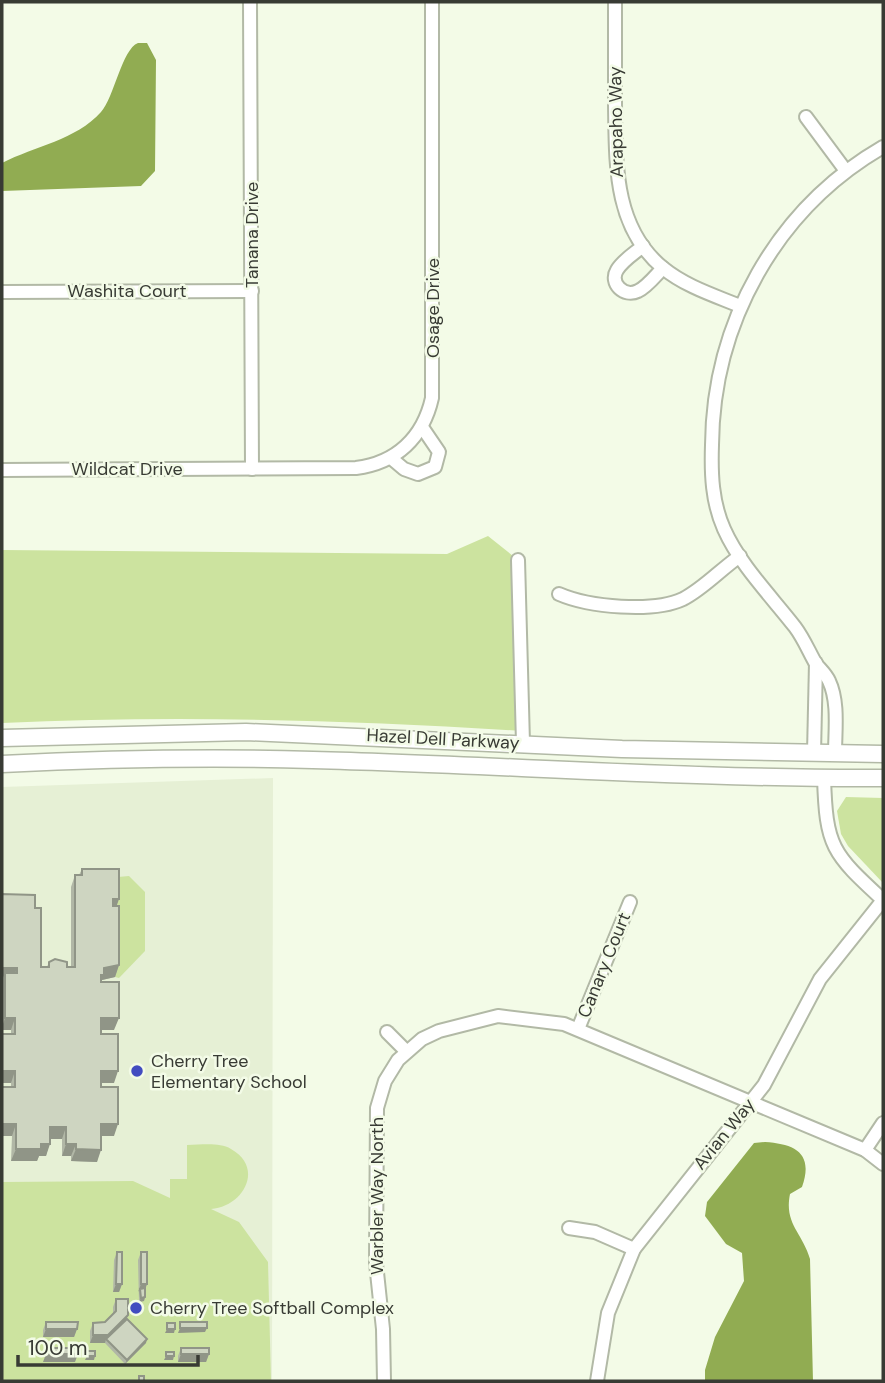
<svg xmlns="http://www.w3.org/2000/svg" width="885" height="1383" font-family="'DM Sans',sans-serif">
<rect width="100%" height="100%" fill="#f3fbe7"/>
<polygon fill="#e6f0d5" points="273,778 272,1381 2,1381 2,787"/>
<g fill="#cce39f">
<path d="M488,536L518,560L523,731C349,720 176,715 2,723V550L447,554Z"/>
<polygon points="846,797 883,798 883,883 848,846 841,834 837,811"/>
<polygon points="129,876 145,892 145,951 119,978 115,977 118,877"/>
<path d="M187,1145C202,1145 219,1142 231,1149C265,1168 243,1207 211,1209L239,1222L268,1262L271,1381H2V1182L133,1181L170,1198V1179H187Z"/>
</g>
<g fill="#91ac52">
<path d="M138,43H147L156,60L155,171L141,186L2,191V163C35,146 76,140 101,112C114,98 122,49 138,43Z"/>
<path d="M765,1142C795,1144 814,1153 802,1187L790,1194C784,1224 802,1232 810,1259L813,1381H705V1370L715,1337L744,1281L742,1253L726,1244L705,1216L707,1202L754,1143Z"/>
</g>
<g fill="none" stroke-linecap="round" stroke-linejoin="round">
<g stroke="#b2b9a6" stroke-width="16">
<g id="minor">
<polyline points="250,2 252,469"/>
<path d="M615,2C615,36 615,70 615,104C616,162 613,227 663,268C685,286 713,295 740,306"/>
<polyline points="806,117 846,171"/>
<path d="M643,246C635,253 623,260 617,270C609,283 624,298 638,291C647,287 656,275 663,268"/>
<polyline points="2,292 252,291"/>
<polyline points="391,458 404,469 418,474 435,467 439,452 422,427"/>
<path d="M2,470L356,468C396,463 423,438 432,398V2"/>
<polyline points="518,560 523,743"/>
<path d="M559,594C589,607 653,613 683,599C703,589 721,569 740,556"/>
<polyline points="814,753 816,663"/>
<path d="M835,754C835,731 839,702 829,681C826,674 820,669 816,664C809,652 804,639 795,627C771,596 740,565 724,529C712,502 711,474 712,445C713,323 776,209 883,147"/>
<path d="M824,777C826,847 832,853 883,900"/>
<polyline points="578,1029 630,902"/>
<polyline points="387,1032 406,1051"/>
<polyline points="865,1150 883,1123"/>
<polyline points="569,1228 595,1232 634,1249"/>
<polyline points="384,1381 383,1329 376,1263 377,1108 385,1081 398,1060 422,1039 439,1031 498,1016 564,1024 865,1150 883,1164"/>
<polyline points="597,1381 608,1313 634,1249 764,1085 820,979 883,900"/>
</g>
</g>
<g stroke="#b2b9a6" stroke-width="19">
<g id="major">
<polyline points="2,738 246,732 622,749 883,754"/>
<path d="M2,764C105,759 209,757 313,760C503,765 693,779 883,778"/>
</g>
</g>
<use href="#minor" stroke="#fff" stroke-width="12"/>
<use href="#major" stroke="#fff" stroke-width="16"/>
</g>
<g fill="#b1b7a6">
<polygon points="82,869 117,906 119,965 115,977 102,980 101,982 114,1030 101,1030 101,1034 114,1083 101,1083 101,1087 114,1136 101,1136 97,1162 71,1161 71,1156 62,1156 62,1139 50,1139 46,1156 39,1156 37,1161 11,1161 12,1136 2,1136 11,1087 11,1083 2,1083 11,1034 11,1030 2,1030 2,894 35,908 41,967 47,967 49,962 67,967 71,967 71,887 75,875 79,875"/>
<polygon points="117,1252 122,1284 119,1292 113,1292 114,1260"/>
<polygon points="141,1252 147,1284 145,1290 145,1297 144,1301 139,1302 138,1260"/>
<polygon points="116,1299 127,1319 146,1343 125,1364 105,1343 90,1343 90,1331 93,1323 105,1322 113,1314 113,1307"/>
<polygon points="46,1322 77,1329 74,1337 43,1337 43,1330"/>
<polygon points="181,1348 209,1354 206,1362 178,1362 178,1356"/>
</g>
<g fill="#909587">
<polygon points="113,899 119,899 115,911 109,911"/>
<polygon points="119,965 115,977 102,980 100,986 97,986 104,968"/>
<polygon points="2,968 17,968 13,980 5,973 2,980"/>
<polygon points="5,1018 15,1018 11,1030 2,1030 2,1027"/>
<polygon points="101,1018 119,1018 114,1030 97,1030"/>
<polygon points="2,1071 15,1071 11,1083 2,1083"/>
<polygon points="101,1071 118,1071 114,1083 97,1083"/>
<polygon points="2,1124 16,1124 12,1136 2,1136"/>
<polygon points="101,1124 118,1124 114,1136 97,1136"/>
<polygon points="50,1127 66,1127 62,1139 46,1139"/>
<polygon points="41,1144 50,1144 46,1156 39,1156 37,1161 11,1161 16,1149"/>
<polygon points="66,1144 76,1144 71,1156 62,1156"/>
<polygon points="76,1149 101,1150 97,1162 71,1161"/>
<polygon points="116,1284 122,1284 119,1292 113,1292"/>
<polygon points="141,1284 147,1284 144,1292 140,1289 138,1292"/>
<polygon points="145,1297 144,1301 139,1302 141,1298"/>
<polygon points="128,1315 125,1323 106,1339 105,1343 90,1343 93,1335"/>
<polygon points="180,1328 207,1328 205,1332 178,1333"/>
<polygon points="46,1329 77,1329 74,1337 43,1337"/>
<polygon points="167,1329 175,1329 174,1333 165,1333"/>
<polygon points="147,1339 146,1343 125,1364 127,1360"/>
<polygon points="46,1354 78,1354 75,1362 43,1362"/>
<polygon points="181,1354 209,1354 206,1362 178,1362"/>
<polygon points="87,1356 95,1356 94,1360 85,1360"/>
<polygon points="166,1356 174,1356 173,1360 164,1360"/>
</g>
<g fill="#ced5c1" stroke="#909587" stroke-width="2">
<polygon points="82,869 119,869 119,899 113,899 113,906 119,906 119,965 104,968 104,975 101,975 101,982 119,982 119,1018 101,1018 101,1034 118,1034 118,1071 101,1071 101,1087 118,1087 118,1124 101,1124 101,1150 76,1149 76,1144 66,1144 66,1127 50,1127 50,1144 41,1144 41,1149 16,1149 16,1124 2,1124 2,1087 15,1087 15,1071 2,1071 2,1034 15,1034 15,1018 5,1018 5,973 17,973 17,968 2,968 2,894 35,895 35,908 41,908 41,967 49,967 49,962 55,959 67,962 67,967 75,967 75,875 82,875"/>
<polygon points="117,1252 122,1252 122,1284 116,1284"/>
<rect x="141" y="1252" width="6" height="32"/>
<polygon points="145,1288 145,1297 141,1298 140,1289"/>
<polygon points="116,1299 128,1299 128,1315 108,1335 93,1335 93,1323 105,1322 116,1311"/>
<polygon points="127,1319 147,1339 127,1360 106,1339"/>
<polygon points="46,1322 78,1322 77,1329 46,1329"/>
<rect x="180" y="1322" width="27" height="6"/>
<rect x="167" y="1323" width="8" height="6"/>
<rect x="46" y="1348" width="32" height="6"/>
<rect x="181" y="1348" width="28" height="6"/>
<rect x="87" y="1351" width="8" height="5"/>
<rect x="166" y="1352" width="8" height="4"/>
<rect x="139" y="1376" width="5" height="5"/>
</g>
<g fill="#424cc0" stroke="#f3fbe7" stroke-width="2.5">
<circle cx="137" cy="1071" r="7"/>
<circle cx="136" cy="1308" r="7"/>
</g>
<g text-anchor="middle" stroke-width="5" stroke-linejoin="round" paint-order="stroke">
<g font-size="18" fill="#383b34" stroke="#f3fbe7">
<text transform="translate(616 122) rotate(-91)" y="6">Arapaho Way</text>
<text transform="translate(252 235) rotate(-90)" y="6">Tanana Drive</text>
<text x="127" y="297">Washita Court</text>
<text transform="translate(433 308) rotate(-90)" y="6">Osage Drive</text>
<text x="127" y="475">Wildcat Drive</text>
<text transform="translate(443 739) rotate(3)" y="6">Hazel Dell Parkway</text>
<text transform="translate(604 965) rotate(-68)" y="6">Canary Court</text>
<text transform="translate(724 1134) rotate(-51)" y="6">Avian Way</text>
<text transform="translate(377 1196) rotate(-90)" y="6">Warbler Way North</text>
</g>
<g font-size="18" fill="#383b34" stroke="#f3fbe7" text-anchor="start">
<text x="151" y="1067">Cherry Tree<tspan x="151" dy="21">Elementary School</tspan></text>
<text x="150" y="1314">Cherry Tree Softball Complex</text>
</g>
</g>
<rect width="885" height="1383" fill="none" stroke="#383b34" stroke-width="7"/>
<path d="M18 1355v10h180v-10" fill="none" stroke="#383b34" stroke-width="3.5"/>
<text x="28" y="1355" font-size="21" fill="#383b34" stroke="#f3fbe7" stroke-width="5" paint-order="stroke">100 m</text>
</svg>
